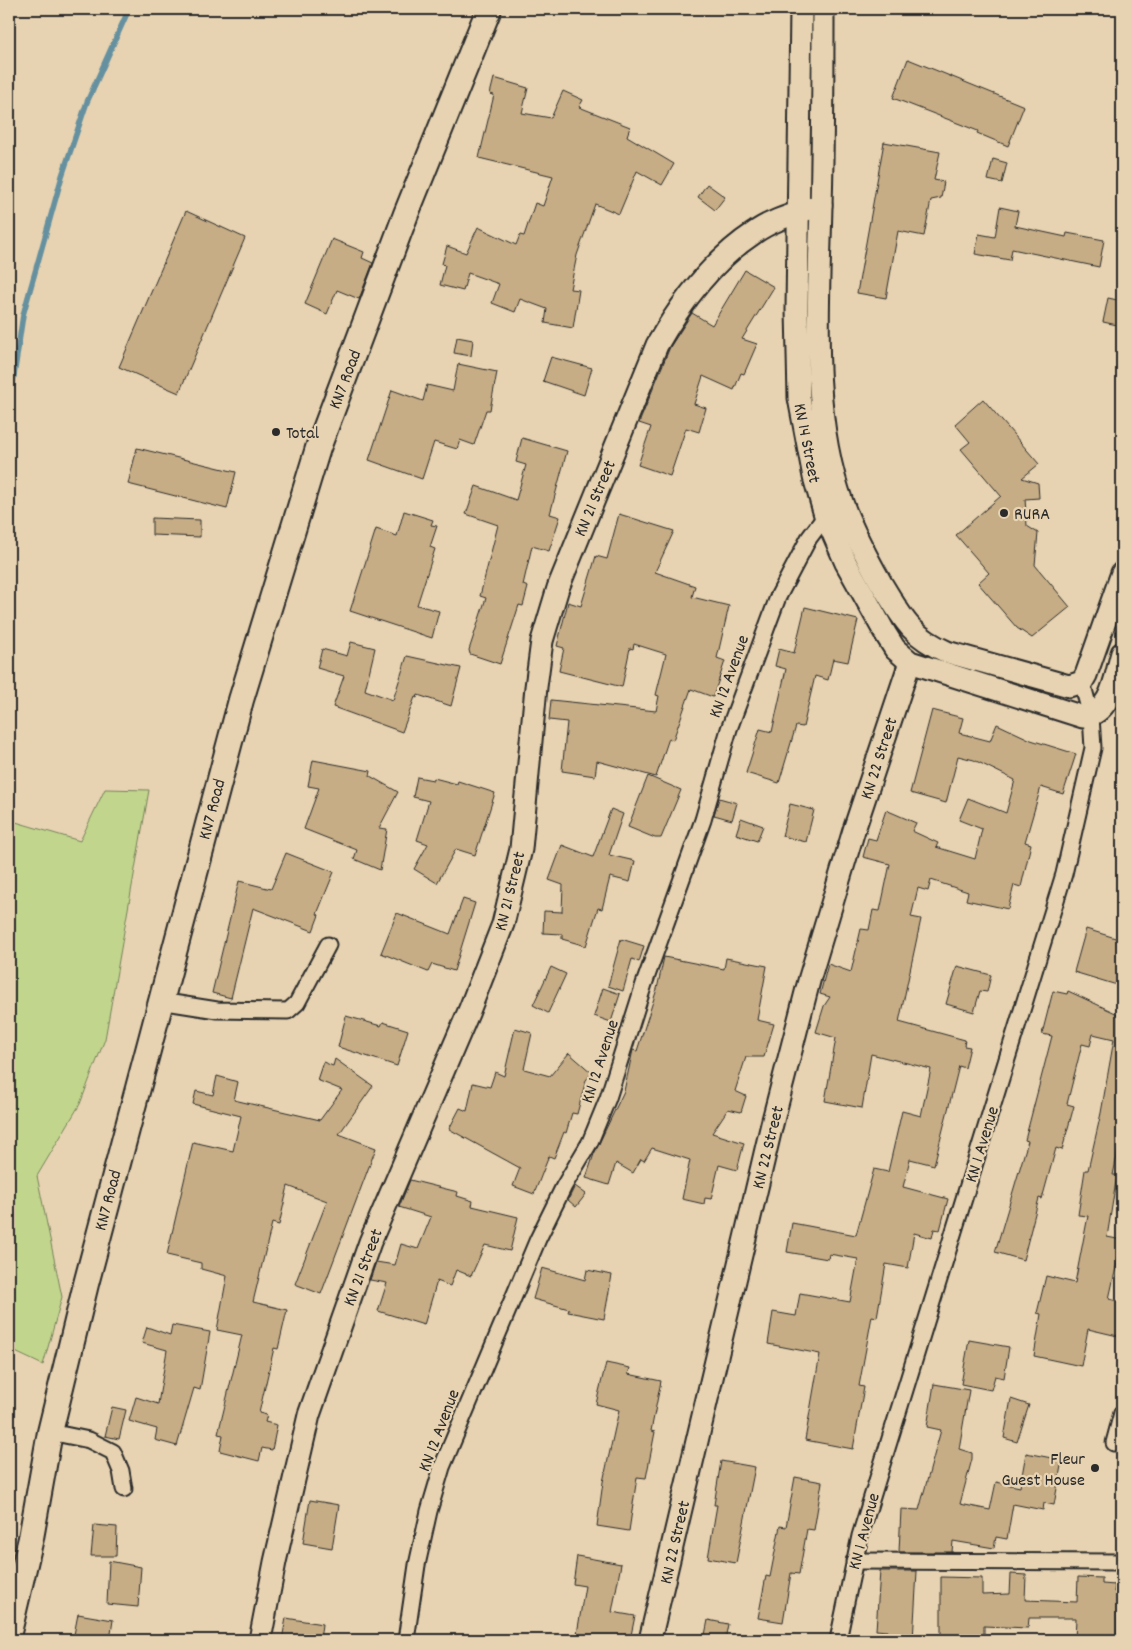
<svg xmlns="http://www.w3.org/2000/svg" width="1131" height="1649" font-family="Dekko,sans-serif">
<rect width="100%" height="100%" fill="#e7d3b1"/>
<filter id="ink" filterUnits="userSpaceOnUse"><feTurbulence type="fractalNoise" baseFrequency=".02" numOctaves="2"/><feDisplacementMap in="SourceGraphic" scale="10" xChannelSelector="R" yChannelSelector="G"/><feConvolveMatrix kernelMatrix="1 2 1 2 8 2 1 2 1" color-interpolation-filters="sRGB"/></filter>
<g filter="url(#ink)">
<polygon fill="#c1d68c" stroke="#76805c" points="105,789 149,790 105,1039 80,1104 37,1176 62,1297 43,1365 9,1349 9,820 80,841"/>
<g fill="none" stroke-linecap="round" stroke-linejoin="round">
<polyline stroke="#65909f" stroke-width="5.5" points="9,409 23,315 62,176 87,102 129,9"/>
</g>
<g fill="#c7ad85" stroke="#2b2b2b">
<polygon points="908,59 1024,106 1008,146 977,133 978,131 893,98"/>
<polygon points="494,78 528,88 522,113 551,118 563,91 583,100 579,107 630,127 627,136 674,164 662,185 637,171 619,214 595,204 577,255 570,289 579,290 573,328 545,323 547,309 520,299 515,312 492,303 499,284 468,273 463,291 440,285 445,265 442,264 447,246 466,253 478,227 516,245 520,235 524,236 535,203 543,206 553,176 479,158 494,95 490,94"/>
<polygon points="884,142 940,152 934,180 944,182 941,198 931,200 924,236 898,231 886,298 857,293"/>
<polygon points="993,159 1007,163 1002,183 988,180"/>
<polygon points="707,184 725,197 715,210 698,197"/>
<polygon points="1000,207 1018,211 1015,226 1066,237 1067,233 1104,240 1099,267 1012,249 1010,260 975,254 979,234 995,237"/>
<polygon points="186,211 245,238 179,393 119,367"/>
<polygon points="332,239 364,252 362,258 373,263 359,299 337,290 327,314 305,304"/>
<polygon points="745,270 774,287 742,339 757,344 744,374 741,373 734,390 703,376 694,404 706,408 699,432 686,428 670,476 638,465 651,427 639,423 670,347 692,313 712,325"/>
<polygon points="1108,298 1122,301 1122,326 1103,322"/>
<polygon points="457,337 473,340 471,356 454,353"/>
<polygon points="551,357 592,368 584,395 543,381"/>
<polygon points="458,364 497,372 490,410 486,410 474,445 460,440 457,449 434,442 422,479 369,460 392,390 423,401 427,385 453,391"/>
<polygon points="983,399 1039,464 1022,478 1038,483 1039,498 1025,499 1027,526 1038,533 1035,565 1070,607 1032,638 1017,628 978,583 989,573 956,535 1001,496 961,449 970,442 955,424"/>
<polygon points="522,438 567,451 550,514 560,517 549,551 532,546 523,585 528,587 523,606 519,605 500,664 470,654 469,650 486,598 480,596 498,525 466,514 476,486 516,500 526,465 516,462"/>
<polygon points="137,448 236,472 227,509 128,484"/>
<polygon points="404,511 433,520 431,525 437,526 430,547 435,549 417,605 439,611 432,638 350,611 376,529 397,536"/>
<polygon points="619,514 674,531 655,572 695,586 692,597 729,606 717,658 725,661 713,697 691,689 673,740 669,738 656,777 597,761 595,776 562,771 567,722 549,720 551,700 656,711 659,696 656,695 666,654 634,644 633,649 630,648 622,687 559,671 564,648 557,646 568,602 581,606 596,556 607,559"/>
<polygon points="152,518 200,520 200,537 152,535"/>
<polygon points="805,607 858,620 848,662 833,659 828,680 815,676 803,727 796,726 779,783 746,773 760,729 772,732 786,669 775,666 779,649 794,653"/>
<polygon points="351,642 375,648 365,690 393,700 407,656 461,668 451,706 418,695 417,698 415,697 402,732 333,707 344,676 317,668 322,649 347,656"/>
<polygon points="932,710 963,718 959,733 990,741 997,724 1031,740 1076,754 1063,794 1041,787 1025,842 1031,844 1021,887 1014,885 1008,909 966,900 968,892 931,880 928,891 918,888 911,917 921,919 899,1022 965,1040 964,1046 970,1047 965,1068 959,1066 934,1165 910,1159 903,1187 948,1199 940,1230 934,1229 932,1238 914,1233 908,1268 886,1264 877,1317 872,1316 859,1386 864,1387 853,1449 805,1440 820,1354 768,1344 773,1312 796,1316 800,1293 850,1302 858,1259 829,1254 828,1259 787,1252 792,1223 856,1235 874,1169 888,1172 902,1111 921,1116 931,1069 871,1054 862,1108 825,1101 836,1038 816,1032 824,1006 830,997 820,994 828,964 851,972 861,929 869,930 873,910 880,911 890,864 863,857 868,838 876,840 886,810 916,823 912,831 938,843 936,847 975,859 982,829 959,820 968,798 1006,813 1015,780 974,760 958,756 946,803 910,793"/>
<polygon points="313,760 371,771 370,776 398,792 379,828 387,829 380,870 354,859 357,850 304,829 319,788 308,786"/>
<polygon points="648,776 681,790 661,838 655,838 628,827"/>
<polygon points="417,777 433,780 434,778 457,784 458,781 495,793 475,855 456,849 437,883 414,869 428,844 417,840 429,801 413,797"/>
<polygon points="719,798 737,803 732,820 714,815"/>
<polygon points="790,804 814,810 806,842 782,836"/>
<polygon points="611,809 623,814 609,855 635,861 630,882 610,877 602,909 598,908 586,946 562,939 562,934 543,933 544,911 562,912 563,885 549,880 562,845 593,857"/>
<polygon points="741,818 763,826 757,841 736,834"/>
<polygon points="286,853 334,872 317,914 319,915 313,931 253,908 231,998 212,993 239,881 271,889"/>
<polygon points="463,899 475,903 454,971 432,964 428,972 381,953 397,913 450,934"/>
<polygon points="1086,929 1122,940 1122,966 1117,985 1074,972"/>
<polygon points="621,939 644,946 639,962 632,959 623,991 608,986"/>
<polygon points="664,957 724,969 726,958 767,966 757,1020 774,1024 764,1057 746,1057 735,1091 746,1096 741,1112 728,1109 712,1133 744,1143 737,1170 719,1165 711,1199 705,1198 704,1204 682,1199 690,1160 652,1148 644,1161 641,1159 633,1173 616,1163 609,1185 586,1178 594,1154 624,1091 633,1050 637,1051 657,989"/>
<polygon points="957,966 991,975 987,992 980,991 974,1012 946,1004"/>
<polygon points="551,967 566,974 548,1013 533,1005"/>
<polygon points="603,988 620,994 611,1022 594,1016"/>
<polygon points="1053,991 1067,994 1068,991 1122,1016 1122,1104 1119,1122 1122,1123 1122,1132 1113,1175 1117,1175 1107,1237 1122,1240 1109,1299 1122,1302 1122,1337 1088,1329 1081,1366 1034,1356 1041,1314 1037,1313 1046,1276 1075,1283 1088,1216 1078,1215 1085,1170 1088,1170 1101,1113 1114,1039 1093,1034 1090,1046 1082,1044 1067,1104 1074,1106 1062,1150 1056,1148 1042,1199 1039,1198 1023,1260 995,1252 1028,1141 1025,1140 1052,1036 1042,1034"/>
<polygon points="346,1016 381,1026 383,1022 408,1030 397,1066 338,1047"/>
<polygon points="515,1028 532,1033 524,1069 550,1076 569,1053 592,1073 586,1080 577,1114 572,1113 566,1133 564,1132 554,1158 549,1156 534,1194 513,1186 520,1168 449,1129 460,1108 467,1111 473,1083 490,1087 495,1072 504,1076"/>
<polygon points="335,1059 373,1086 339,1134 376,1148 321,1294 295,1284 327,1201 288,1186 279,1225 272,1223 253,1302 287,1310 278,1349 274,1348 259,1413 267,1415 265,1422 277,1425 272,1450 262,1448 259,1461 220,1451 223,1435 218,1434 242,1335 217,1330 227,1276 201,1269 201,1263 167,1255 193,1142 233,1151 241,1116 193,1104 196,1091 213,1095 217,1076 238,1082 234,1100 320,1120 342,1090 317,1080 323,1062 333,1066"/>
<polygon points="410,1180 458,1192 457,1196 473,1201 472,1206 518,1217 510,1251 485,1245 471,1276 456,1270 450,1286 437,1281 424,1325 378,1311 387,1283 370,1280 376,1262 395,1265 401,1244 418,1249 431,1217 399,1207"/>
<polygon points="575,1186 586,1194 576,1207 568,1200"/>
<polygon points="542,1268 585,1280 587,1270 612,1275 604,1319 568,1312 569,1309 533,1299"/>
<polygon points="172,1325 210,1332 200,1390 194,1388 177,1446 155,1440 157,1429 129,1421 136,1397 158,1404 167,1350 142,1343 147,1327 170,1335"/>
<polygon points="969,1340 1009,1347 1004,1378 995,1376 991,1390 961,1384"/>
<polygon points="606,1363 630,1368 628,1374 661,1381 651,1431 655,1432 646,1478 637,1477 629,1531 597,1526 603,1482 619,1410 596,1404"/>
<polygon points="934,1384 969,1390 959,1449 972,1453 972,1459 960,1504 990,1510 996,1482 1020,1487 1026,1453 1062,1460 1054,1505 1044,1503 1043,1510 1013,1504 1007,1539 996,1537 994,1548 953,1541 952,1552 899,1552 901,1509 919,1510 941,1430 927,1427"/>
<polygon points="1011,1399 1029,1405 1017,1442 1004,1438"/>
<polygon points="112,1407 126,1410 119,1439 105,1436"/>
<polygon points="721,1461 755,1467 736,1563 708,1558 717,1505 714,1505"/>
<polygon points="795,1477 822,1482 814,1530 807,1529 799,1574 791,1573 783,1622 758,1618 766,1576 770,1577 780,1526 786,1527"/>
<polygon points="310,1500 339,1505 332,1548 303,1543"/>
<polygon points="94,1525 117,1527 116,1556 91,1556"/>
<polygon points="577,1556 621,1564 612,1612 635,1616 630,1640 576,1640 585,1586 573,1584"/>
<polygon points="109,1561 141,1567 138,1607 107,1604"/>
<polygon points="880,1571 917,1571 913,1640 886,1640 887,1631 876,1630"/>
<polygon points="1011,1574 1026,1575 1025,1600 1077,1602 1078,1577 1102,1578 1102,1584 1115,1585 1114,1592 1119,1592 1117,1640 1075,1640 1076,1618 1029,1618 1028,1628 984,1626 984,1640 941,1640 941,1577 982,1578 982,1595 1010,1594"/>
<polygon points="78,1614 113,1620 110,1640 73,1640"/>
<polygon points="286,1618 322,1624 320,1640 282,1640"/>
<polygon points="708,1620 728,1624 725,1640 704,1640"/>
</g>
<g fill="none" stroke-linecap="round" stroke-linejoin="round">
<g stroke="#2b2b2b" stroke-width="19">
<g id="street">
<polyline points="160,1001 217,1010 288,1011 297,1003 328,945"/>
<polyline points="50,1432 89,1440 113,1452 121,1471 124,1489"/>
<polyline points="1114,1443 1122,1413"/>
<polyline points="854,1561 1122,1562"/>
<polyline points="406,1640 417,1565 429,1511 442,1467 538,1239 564,1186 590,1142 608,1098 644,984 703,820 729,729 778,597 809,538 830,510"/>
<polyline points="838,1640 860,1536 1064,874 1093,748 1091,716 1082,682"/>
</g>
</g>
<g stroke="#2b2b2b" stroke-width="25">
<g id="secondary">
<path d="M801,9L797,310L799,398L814,477L825,515L846,563L885,633L895,649L910,662L1083,717C1112,713 1115,677 1122,653"/>
<path d="M823,9C823,74 823,140 821,205C819,301 809,413 843,505C853,532 867,558 881,583C902,617 909,635 947,652L1069,686L1082,682L1086,675L1122,573"/>
<path d="M260,1640L275,1562L309,1415L370,1242L469,1011L503,924L521,849L536,687L542,641L558,588L657,345C681,303 713,260 754,233C773,219 799,213 821,205"/>
<polyline points="650,1640 772,1124 810,977 854,830 910,662"/>
</g>
</g>
<g stroke="#2b2b2b" stroke-width="28">
<polyline id="primary" points="9,1632 31,1538 50,1432 86,1284 241,700 318,448 406,214 489,9"/>
</g>
<use href="#street" stroke="#e7d3b1" stroke-width="15"/>
<use href="#secondary" stroke="#e7d3b1" stroke-width="21"/>
<use href="#primary" stroke="#e7d3b1" stroke-width="24"/>
</g>
</g>
<g fill="#2b2b2b" stroke="#e7d3b1" stroke-width="2">
<circle cx="276" cy="432" r="5"/>
<circle cx="1004" cy="513" r="5"/>
<circle cx="1095" cy="1468" r="5"/>
</g>
<g text-anchor="middle" stroke-width="4.5" stroke-linejoin="round" paint-order="stroke">
<g font-size="18" fill="#2b2b2b" stroke="#e7d3b1">
<text transform="translate(344 379) rotate(-69)" y="6">KN7 Road</text>
<text transform="translate(808 443) rotate(79)" y="6">KN 14 Street</text>
<text transform="translate(594 498) rotate(-67)" y="6">KN 21 Street</text>
<text transform="translate(728 676) rotate(-70)" y="6">KN 12 Avenue</text>
<text transform="translate(878 758) rotate(-72)" y="6">KN 22 Street</text>
<text transform="translate(211 809) rotate(-75)" y="6">KN7 Road</text>
<text transform="translate(509 891) rotate(-76)" y="6">KN 21 Street</text>
<text transform="translate(599 1061) rotate(-72)" y="6">KN 12 Avenue</text>
<text transform="translate(981 1144) rotate(-73)" y="6">KN 1 Avenue</text>
<text transform="translate(767 1147) rotate(-76)" y="6">KN 22 Street</text>
<text transform="translate(107 1200) rotate(-75)" y="6">KN7 Road</text>
<text transform="translate(362 1267) rotate(-69)" y="6">KN 21 Street</text>
<text transform="translate(438 1430) rotate(-69)" y="6">KN 12 Avenue</text>
<text transform="translate(863 1531) rotate(-75)" y="6">KN 1 Avenue</text>
<text transform="translate(674 1542) rotate(-77)" y="6">KN 22 Street</text>
</g>
<g font-size="18" fill="#2b2b2b" stroke="#e7d3b1" text-anchor="start">
<text x="286" y="438">Total</text>
<text x="1014" y="519">RURA</text>
<text x="1085" y="1464" text-anchor="end">Fleur<tspan x="1085" dy="21">Guest House</tspan></text>
</g>
</g>
<rect width="1131" height="1649" fill="none" stroke="#e7d3b1" stroke-width="30"/>
<rect x="15" y="15" width="1101" height="1619" fill="none" stroke="#2b2b2b" stroke-width="2" filter="url(#ink)"/>
</svg>
